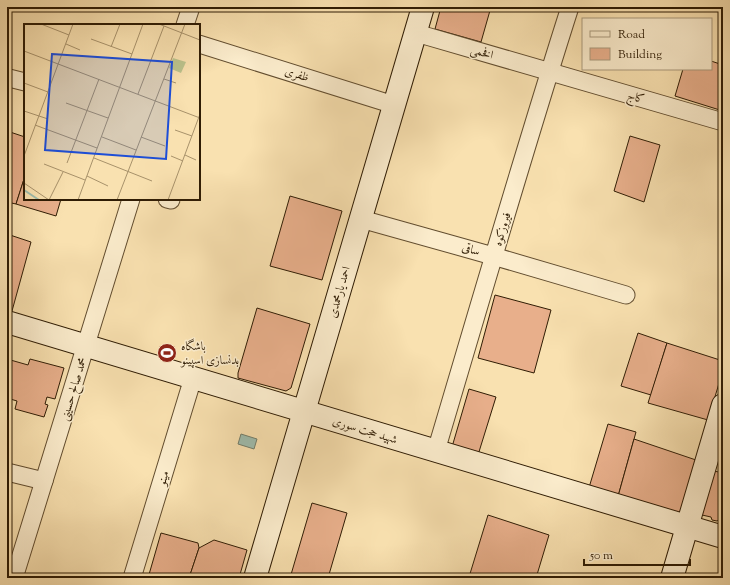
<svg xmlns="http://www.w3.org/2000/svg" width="730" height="585" font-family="'Sorts Mill Goudy',Amiri,serif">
<rect width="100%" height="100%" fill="#f9e1b0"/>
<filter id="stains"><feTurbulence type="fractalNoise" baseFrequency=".005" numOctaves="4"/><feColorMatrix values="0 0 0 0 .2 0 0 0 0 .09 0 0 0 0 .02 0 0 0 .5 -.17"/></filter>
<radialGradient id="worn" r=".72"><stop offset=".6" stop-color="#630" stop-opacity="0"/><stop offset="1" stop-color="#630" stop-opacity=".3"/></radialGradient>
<polygon fill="#9ebdae" stroke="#727d6a" points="241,434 257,439 254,449 238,444"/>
<g fill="#e8af8b" stroke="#2f1c04">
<polygon points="441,7 491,7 481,42 435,29"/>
<polygon points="711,61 723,65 723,111 675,96 683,69 711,69"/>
<polygon points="7,131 25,137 25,176 16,204 7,202"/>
<polygon points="630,136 660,145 644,202 614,191"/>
<polygon points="25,176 25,199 61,199 56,216 16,204"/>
<polygon points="290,196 342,211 322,280 270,266"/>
<polygon points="7,234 31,242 12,311 7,309"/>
<polygon points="495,295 551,310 534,373 478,358"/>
<polygon points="257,308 310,324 291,388 286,391 238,378 238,373"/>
<polygon points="638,333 667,343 651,395 621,386"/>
<polygon points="667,343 723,361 723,370 708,420 648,403"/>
<polygon points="7,359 28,365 30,359 64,368 55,399 47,397 45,404 48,405 44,417 15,409 17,401 7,398"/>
<polygon points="469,389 496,397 478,455 452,447"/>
<polygon points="608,424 636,432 617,500 588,491"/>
<polygon points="634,439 696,460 678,520 617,500"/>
<polygon points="714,471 723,473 723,520 720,519 717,521 712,520 711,517 702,515"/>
<polygon points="312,503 347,513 328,578 290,578"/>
<polygon points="488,515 549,535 536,578 493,578 481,574 479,578 469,577"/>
<polygon points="161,533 198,543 199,548 189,578 148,578"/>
<polygon points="214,540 247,550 239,578 189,578 199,548"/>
</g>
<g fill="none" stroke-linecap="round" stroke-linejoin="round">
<g stroke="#624d2f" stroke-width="19">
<g id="street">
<polyline points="185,25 191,7"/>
<polyline points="416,33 723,122"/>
<polyline points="199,44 394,105"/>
<polyline points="9,78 25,82"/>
<polyline points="167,199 171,200"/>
<polyline points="361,219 493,256 626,295"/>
<path d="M436,451C480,303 523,154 570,7"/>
<polyline points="7,472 44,481"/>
<polyline points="14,578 131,199"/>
<polyline points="132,578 193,378"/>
</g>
</g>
<g stroke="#2f1c04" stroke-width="24">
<g id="secondary">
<polyline points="7,322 723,537"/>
<polyline points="255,578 423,7"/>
<polyline points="672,578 723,405"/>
</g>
</g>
<use href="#street" stroke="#fbeccc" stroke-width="17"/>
<use href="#secondary" stroke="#fbeccc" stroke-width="22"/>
</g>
<defs>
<g id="stadium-disc" transform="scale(1)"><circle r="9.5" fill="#8f2418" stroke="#fbeccc"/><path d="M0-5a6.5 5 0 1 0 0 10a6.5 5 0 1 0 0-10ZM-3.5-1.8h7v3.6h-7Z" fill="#fff"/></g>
</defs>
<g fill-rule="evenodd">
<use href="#stadium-disc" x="167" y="353"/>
</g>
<g text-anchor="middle" stroke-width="3" stroke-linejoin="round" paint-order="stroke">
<g font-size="12" fill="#2f1c04" stroke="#fbeccc">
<text transform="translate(482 52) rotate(16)" y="4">افخمی</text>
<text transform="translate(297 74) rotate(17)" y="4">ظفری</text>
<text transform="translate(636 97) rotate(16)" y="4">کاج</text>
<text transform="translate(502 229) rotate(-73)" y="4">فیروزکوه</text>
<text transform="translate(471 249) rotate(16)" y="4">ساقی</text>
<text transform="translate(339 292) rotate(-74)" y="4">احمد یارمحمدی</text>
<text transform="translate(73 389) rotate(-73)" y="4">محمد صالح حسینی</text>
<text transform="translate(365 430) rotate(17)" y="4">شهید حجت سوری</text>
<text transform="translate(163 478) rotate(-73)" y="4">مینو</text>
</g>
<g font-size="12" fill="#2f1c04" stroke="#fbeccc" text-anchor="start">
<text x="181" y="350">باشگاه<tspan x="181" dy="14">بدنسازی اسپینو</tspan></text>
</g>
</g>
<g transform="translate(24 24)">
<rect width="176" height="176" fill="#f9e1b0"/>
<path d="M149,34L162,38L157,49L145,44Z" fill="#bbc38d"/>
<path fill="none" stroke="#9ebdae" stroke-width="2" d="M0,166L15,176"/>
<path fill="none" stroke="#a8926b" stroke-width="1" d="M17,0L45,11M135,0L176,16M67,15L108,30M42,20L56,26M87,23L96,0M0,27L176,94M140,55L152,59M0,59L24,68M114,70L140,2M42,79L84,94M0,87L24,95M11,101L73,124M151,106L168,112M78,113L112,126M117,113L141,122M161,131L172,136M0,132L49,0M147,132L159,137M70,134L128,157M43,139L75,55M20,140L61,156M63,152L84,162M0,159L25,176L39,148M54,176L119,0M93,176L161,0M144,176L176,90"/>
<path fill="#1d4ed8" fill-opacity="0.15" stroke="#1d4ed8" stroke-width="2" d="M28,30L148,38L142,135L21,126Z"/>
<rect width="176" height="176" fill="none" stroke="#2f1c04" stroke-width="2"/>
</g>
<rect width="730" height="585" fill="none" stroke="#f9e1b0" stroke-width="24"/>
<rect x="8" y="8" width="714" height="569" fill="none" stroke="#2f1c04" stroke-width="2"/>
<rect x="12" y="12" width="706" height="561" fill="none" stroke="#2f1c04"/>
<rect x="582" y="18" width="130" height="52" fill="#fbeccc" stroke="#a9997c"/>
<rect x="590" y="31" width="20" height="6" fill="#fbeccc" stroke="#a9997c"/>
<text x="618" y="38" font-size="12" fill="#2f1c04">Road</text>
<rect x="590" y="48" width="20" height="12" fill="#e8af8b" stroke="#a9997c"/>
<text x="618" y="58" font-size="12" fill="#2f1c04">Building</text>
<path d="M584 559v6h106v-6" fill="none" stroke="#2f1c04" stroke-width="2"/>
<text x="590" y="559" font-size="12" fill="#2f1c04" stroke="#fbeccc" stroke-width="3" paint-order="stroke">50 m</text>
<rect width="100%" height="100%" filter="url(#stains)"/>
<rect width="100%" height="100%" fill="url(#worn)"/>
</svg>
